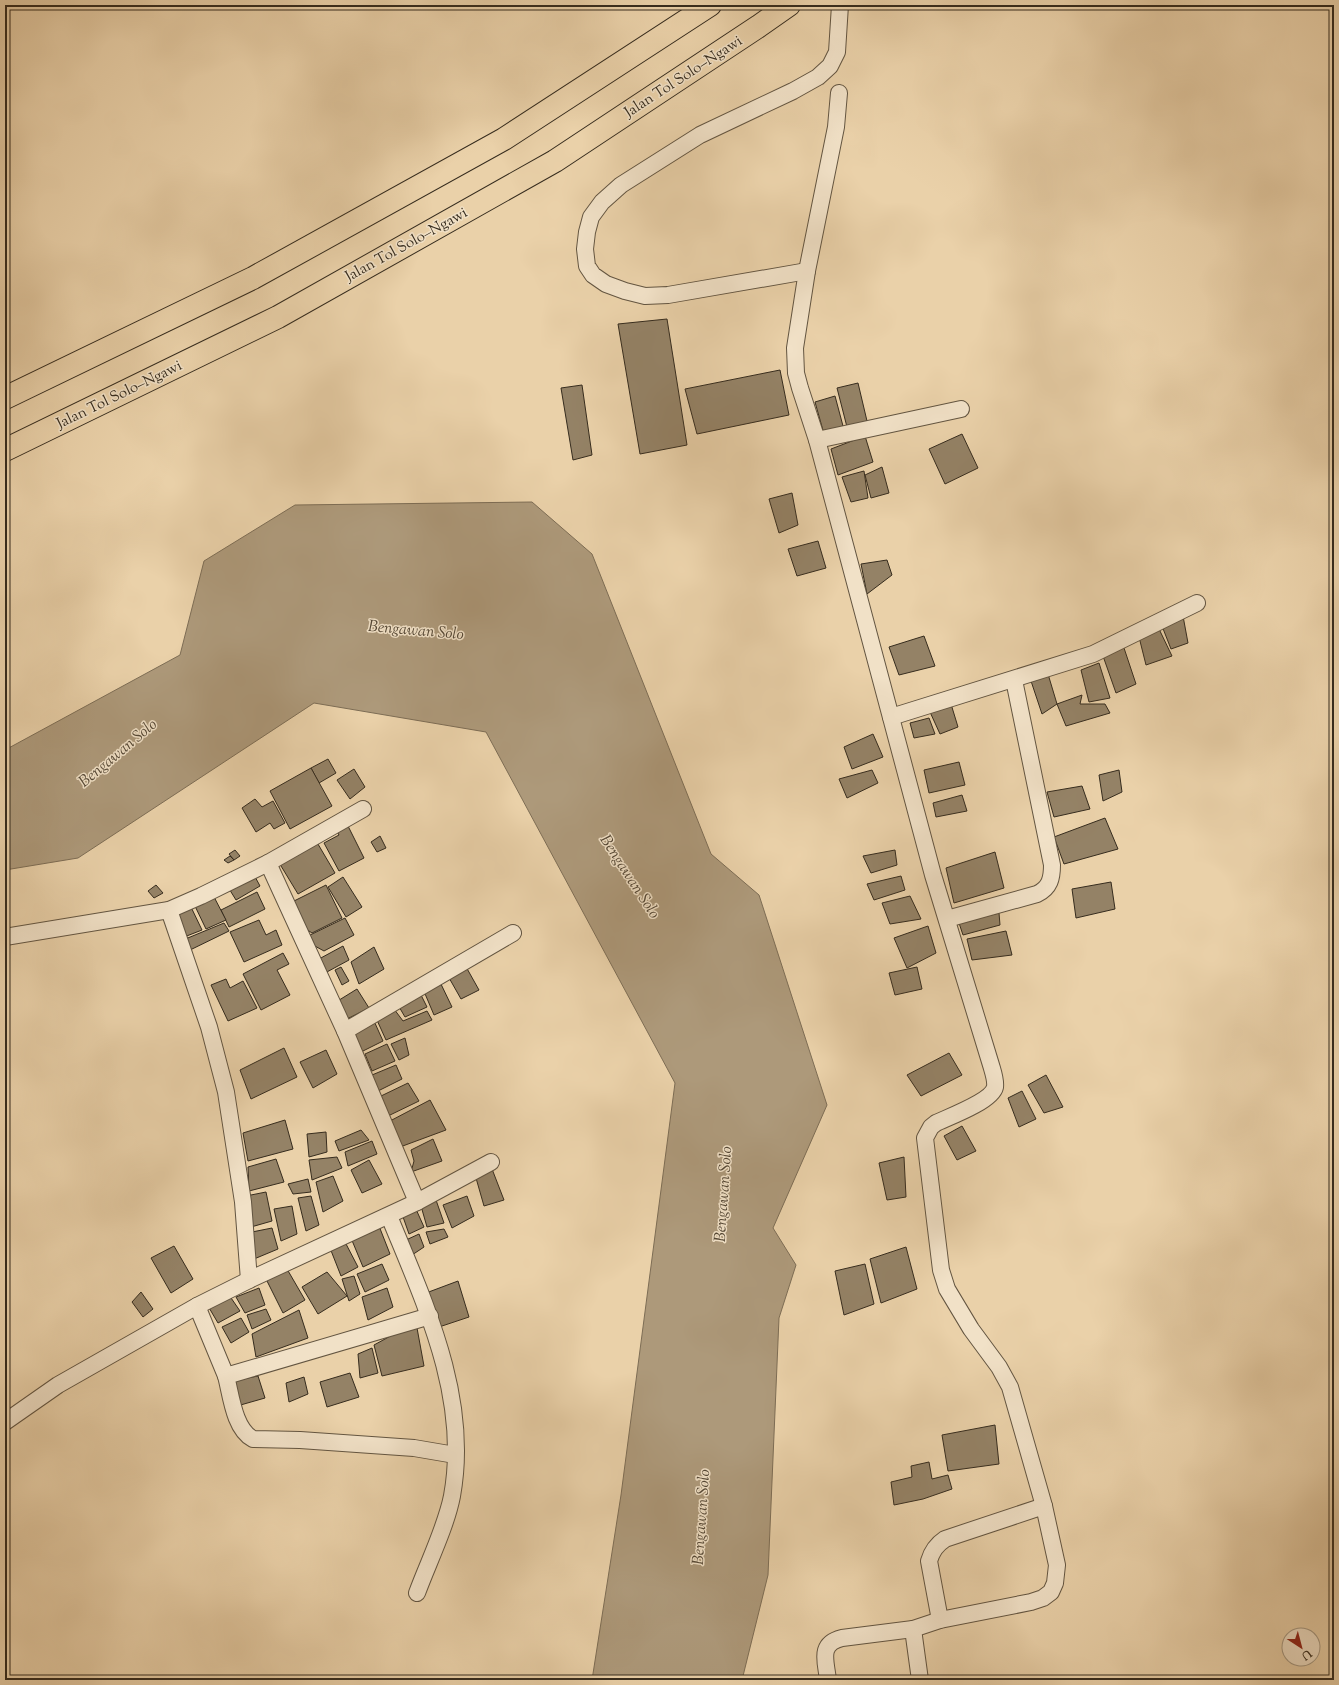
<svg xmlns="http://www.w3.org/2000/svg" width="1339" height="1685" font-family="'Sorts Mill Goudy',serif">
<rect width="100%" height="100%" fill="#ead1a9"/>
<filter id="stains"><feTurbulence type="fractalNoise" baseFrequency=".005" numOctaves="4"/><feColorMatrix values="0 0 0 0 .2 0 0 0 0 .09 0 0 0 0 .02 0 0 0 .5 -.17"/></filter>
<radialGradient id="worn" r=".72"><stop offset=".6" stop-color="#630" stop-opacity="0"/><stop offset="1" stop-color="#630" stop-opacity=".3"/></radialGradient>
<polygon fill="#ad997a" stroke="#7d6d55" points="532,502 592,554 711,854 759,895 827,1105 773,1228 796,1265 779,1318 768,1575 742,1680 592,1680 621,1495 675,1083 486,732 314,703 78,858 5,870 5,750 180,655 204,561 295,505"/>
<g fill="#948266" stroke="#362c1e">
<polygon points="667,319 687,445 640,454 618,324"/>
<polygon points="780,370 789,415 697,434 685,389"/>
<polygon points="858,383 867,421 847,427 837,388"/>
<polygon points="582,385 592,455 573,460 561,388"/>
<polygon points="835,396 843,426 824,434 815,402"/>
<polygon points="962,434 978,468 945,484 929,449"/>
<polygon points="865,436 873,462 838,475 831,449"/>
<polygon points="882,467 889,493 871,498 865,475"/>
<polygon points="864,471 868,498 851,502 842,477"/>
<polygon points="792,493 798,525 779,533 769,499"/>
<polygon points="818,541 826,568 797,576 788,549"/>
<polygon points="887,560 892,575 867,594 861,564"/>
<polygon points="1183,616 1188,643 1171,649 1162,626"/>
<polygon points="1159,629 1172,656 1146,665 1139,637"/>
<polygon points="924,636 935,666 899,675 889,647"/>
<polygon points="1123,645 1136,684 1116,693 1103,656"/>
<polygon points="1099,663 1110,698 1089,702 1081,670"/>
<polygon points="1048,674 1057,704 1042,714 1031,681"/>
<polygon points="1082,695 1080,704 1105,704 1110,713 1066,726 1057,704"/>
<polygon points="951,704 958,727 940,734 930,712"/>
<polygon points="929,718 935,734 914,738 910,723"/>
<polygon points="873,734 883,757 852,769 844,747"/>
<polygon points="328,759 336,773 319,783 311,768"/>
<polygon points="959,762 965,785 929,793 924,770"/>
<polygon points="311,768 332,806 290,829 270,791"/>
<polygon points="354,769 365,787 350,799 337,780"/>
<polygon points="872,770 878,783 847,798 839,779"/>
<polygon points="1119,770 1122,792 1103,801 1099,775"/>
<polygon points="1082,786 1090,809 1054,817 1047,792"/>
<polygon points="962,795 967,811 936,817 933,803"/>
<polygon points="255,799 262,807 273,801 285,823 274,829 270,823 256,832 242,808"/>
<polygon points="1105,818 1118,849 1064,864 1054,837"/>
<polygon points="346,822 364,858 339,871 324,843 339,835 335,828"/>
<polygon points="380,836 386,848 377,852 371,842"/>
<polygon points="315,839 335,873 298,894 278,861"/>
<polygon points="235,850 240,856 234,860 229,854"/>
<polygon points="895,850 897,865 871,873 863,856"/>
<polygon points="995,852 1004,888 954,903 946,868"/>
<polygon points="230,856 234,860 228,863 224,860"/>
<polygon points="253,873 260,886 236,900 228,887"/>
<polygon points="901,876 905,890 874,900 867,884"/>
<polygon points="343,877 362,907 346,917 328,887"/>
<polygon points="1111,882 1115,909 1076,918 1072,889"/>
<polygon points="156,885 163,893 154,898 148,891"/>
<polygon points="326,885 342,918 312,933 306,929 292,902"/>
<polygon points="257,892 265,909 229,927 221,910"/>
<polygon points="213,895 226,920 206,929 194,904"/>
<polygon points="910,896 921,919 890,924 882,903"/>
<polygon points="190,905 202,930 179,939 173,912"/>
<polygon points="999,913 1000,925 963,935 959,923"/>
<polygon points="345,918 354,935 324,951 313,945 308,936"/>
<polygon points="259,920 266,935 276,930 282,945 244,962 230,932"/>
<polygon points="224,923 229,931 188,951 183,940"/>
<polygon points="928,926 936,953 907,968 894,938"/>
<polygon points="1006,931 1012,955 972,960 967,939"/>
<polygon points="343,946 349,960 325,973 319,959"/>
<polygon points="374,947 384,969 359,984 351,962"/>
<polygon points="283,953 289,964 277,970 290,995 261,1010 243,974"/>
<polygon points="465,965 479,990 461,999 448,976"/>
<polygon points="341,967 349,981 342,985 335,970"/>
<polygon points="917,967 922,989 895,995 889,973"/>
<polygon points="226,979 230,988 243,981 257,1008 228,1021 211,985"/>
<polygon points="439,980 452,1007 434,1015 423,989"/>
<polygon points="357,989 369,1008 345,1020 336,1002"/>
<polygon points="420,993 427,1007 405,1017 398,1005"/>
<polygon points="394,1009 403,1021 427,1011 432,1020 386,1040 376,1018"/>
<polygon points="374,1021 383,1041 361,1052 352,1032"/>
<polygon points="405,1038 409,1055 399,1060 391,1044"/>
<polygon points="387,1044 395,1061 372,1071 365,1054"/>
<polygon points="284,1048 297,1077 251,1099 240,1070"/>
<polygon points="326,1050 337,1074 313,1088 300,1062"/>
<polygon points="949,1053 962,1075 921,1096 907,1075"/>
<polygon points="396,1065 402,1079 378,1091 372,1075"/>
<polygon points="1046,1075 1063,1107 1044,1113 1028,1085"/>
<polygon points="408,1083 419,1101 388,1116 381,1096"/>
<polygon points="1022,1091 1036,1119 1019,1127 1008,1098"/>
<polygon points="430,1100 446,1130 400,1147 390,1121"/>
<polygon points="285,1120 293,1149 248,1161 243,1133"/>
<polygon points="962,1126 976,1151 957,1160 944,1136"/>
<polygon points="361,1130 369,1140 339,1151 335,1141"/>
<polygon points="326,1132 327,1152 309,1157 307,1134"/>
<polygon points="433,1139 442,1161 411,1172 414,1161 411,1150"/>
<polygon points="372,1141 377,1154 348,1166 345,1152"/>
<polygon points="337,1157 342,1168 312,1180 309,1160"/>
<polygon points="904,1157 906,1197 887,1200 879,1163"/>
<polygon points="276,1159 284,1182 249,1191 248,1167"/>
<polygon points="369,1160 382,1184 362,1193 351,1170"/>
<polygon points="492,1169 504,1200 484,1206 476,1178"/>
<polygon points="333,1176 343,1201 323,1212 316,1182"/>
<polygon points="308,1179 311,1192 293,1194 288,1184"/>
<polygon points="266,1192 272,1221 251,1227 246,1196"/>
<polygon points="311,1196 319,1225 306,1231 298,1198"/>
<polygon points="467,1196 474,1216 452,1228 443,1205"/>
<polygon points="436,1200 444,1223 427,1227 421,1206"/>
<polygon points="292,1206 297,1234 281,1241 274,1209"/>
<polygon points="415,1207 424,1227 409,1234 402,1214"/>
<polygon points="379,1226 390,1254 363,1267 351,1238"/>
<polygon points="272,1228 278,1249 254,1259 252,1232"/>
<polygon points="444,1229 448,1237 430,1244 426,1232"/>
<polygon points="419,1234 424,1247 412,1255 406,1240"/>
<polygon points="345,1242 358,1267 341,1276 330,1248"/>
<polygon points="174,1246 193,1279 171,1293 151,1258"/>
<polygon points="906,1247 917,1289 881,1303 870,1259"/>
<polygon points="382,1264 389,1280 365,1292 357,1274"/>
<polygon points="865,1264 874,1304 844,1315 835,1271"/>
<polygon points="287,1269 305,1300 283,1313 265,1277"/>
<polygon points="327,1272 347,1296 318,1314 302,1287"/>
<polygon points="354,1276 360,1294 349,1301 342,1279"/>
<polygon points="458,1281 469,1317 439,1327 426,1293"/>
<polygon points="259,1288 265,1305 245,1313 236,1297"/>
<polygon points="387,1288 393,1307 368,1320 362,1297"/>
<polygon points="141,1292 153,1309 143,1317 132,1302"/>
<polygon points="229,1295 240,1311 218,1323 208,1306"/>
<polygon points="266,1309 271,1320 252,1329 247,1315"/>
<polygon points="299,1310 308,1338 256,1357 252,1334"/>
<polygon points="241,1318 249,1332 231,1343 222,1327"/>
<polygon points="417,1328 424,1366 382,1376 374,1345 396,1333"/>
<polygon points="372,1348 378,1373 360,1378 358,1354"/>
<polygon points="350,1373 359,1397 327,1407 320,1382"/>
<polygon points="258,1376 265,1398 237,1406 232,1381"/>
<polygon points="304,1377 308,1394 289,1402 286,1383"/>
<polygon points="995,1425 999,1464 948,1471 942,1435"/>
<polygon points="929,1462 932,1479 948,1475 952,1489 923,1499 894,1505 891,1482 912,1477 911,1466"/>
</g>
<g fill="none" stroke-linecap="round" stroke-linejoin="round">
<g stroke="#635541" stroke-width="18">
<g id="street">
<path d="M839,93L836,127L807,271L795,348L796,373L800,388L817,440L933,875L991,1065C993,1072 996,1080 995,1087C992,1101 949,1117 936,1123L931,1127L925,1138L941,1270L947,1289L971,1329L999,1367L1010,1387L1044,1506L1057,1565L1055,1583L1051,1592L1043,1598L1031,1602L940,1620L913,1629L920,1680"/>
<polyline points="807,271 668,295 645,296 625,291 606,284 593,275 587,266 585,249 587,232 591,217 602,202 621,185 700,135 793,91 818,77 830,66 837,52 840,5"/>
<polyline points="817,440 961,409"/>
<polyline points="891,717 1093,654 1197,603"/>
<polyline points="268,863 345,1031 417,1202"/>
<polyline points="169,910 209,1027 226,1092 243,1202 249,1280"/>
<path d="M947,919L1037,894C1050,888 1052,878 1052,865L1014,680"/>
<polyline points="5,937 169,910 201,896 268,863 363,809"/>
<polyline points="345,1031 513,933"/>
<path d="M389,1216C425,1304 470,1398 452,1496C446,1527 428,1563 417,1593"/>
<polyline points="197,1306 226,1376 430,1316"/>
<path d="M226,1376C231,1395 234,1429 253,1439L300,1440L414,1448L455,1455"/>
<polyline points="5,1422 58,1385 197,1306 249,1280 417,1202 491,1162"/>
<path d="M940,1620L929,1561C932,1551 936,1545 945,1539L1044,1506"/>
<path d="M828,1680C826,1661 818,1644 842,1638L913,1629"/>
</g>
</g>
<g stroke="#362c1e" stroke-width="24">
<g id="highway">
<polyline points="5,398 253,278 504,139 710,5"/>
<polyline points="5,450 278,317 555,161 759,26 789,5"/>
</g>
</g>
<use href="#street" stroke="#f1e1c7" stroke-width="16"/>
<use href="#highway" stroke="#ead1a9" stroke-width="22"/>
</g>
<g text-anchor="middle" stroke-width="3" stroke-linejoin="round" paint-order="stroke">
<g font-size="15" fill="#362c1e" stroke="#f1e1c7">
<text transform="translate(683 76) rotate(-33)" y="5">Jalan Tol Solo–Ngawi</text>
<text transform="translate(406 244) rotate(-29)" y="5">Jalan Tol Solo–Ngawi</text>
<text transform="translate(119 394) rotate(-26)" y="5">Jalan Tol Solo–Ngawi</text>
</g>
<g font-size="16" font-style="italic" fill="#544735" stroke="#f1e1c7">
<text transform="translate(416 629) rotate(5)" y="6">Bengawan Solo</text>
<text transform="translate(117 752) rotate(-40)" y="6">Bengawan Solo</text>
<text transform="translate(631 876) rotate(57)" y="6">Bengawan Solo</text>
<text transform="translate(722 1194) rotate(-86)" y="6">Bengawan Solo</text>
<text transform="translate(700 1517) rotate(-86)" y="6">Bengawan Solo</text>
</g>
</g>
<rect width="1339" height="1685" fill="none" stroke="#ead1a9" stroke-width="20"/>
<rect x="6" y="6" width="1327" height="1673" fill="none" stroke="#362c1e" stroke-width="2"/>
<rect x="10" y="10" width="1319" height="1665" fill="none" stroke="#362c1e"/>
<g transform="translate(1301 1647) rotate(144)"><circle r="19" fill="#f1e1c7" stroke="#a69983"/>
<path d="M0-3L7 15L0 10L-7 15Z" fill="#8f2418"/>
<text y="-6" font-size="11" font-weight="bold" text-anchor="middle" fill="#362c1e">U</text>
</g>
<rect width="100%" height="100%" filter="url(#stains)"/>
<rect width="100%" height="100%" fill="url(#worn)"/>
</svg>
